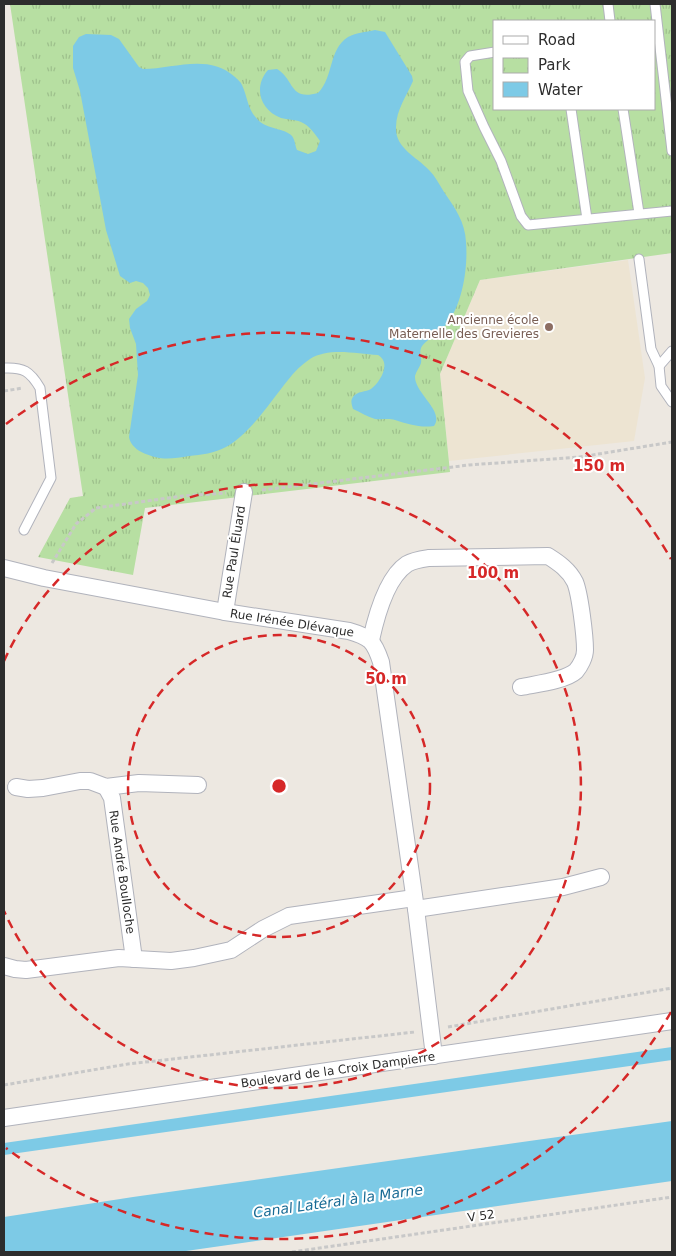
<svg xmlns="http://www.w3.org/2000/svg" width="676" height="1256" font-family="'DejaVu Sans',sans-serif">
<defs>
<pattern id="park-tufts" width="24" height="20" patternUnits="userSpaceOnUse" patternTransform="scale(1.25)"><rect width="24" height="20" fill="#b7dfa2"/><path d="M3 7l-1-3M5 7V3M7 7l1-3M15 17l-1-3M17 17v-4M19 17l1-3" fill="none" stroke="#9ec08c"/></pattern>
</defs>
<rect width="100%" height="100%" fill="#ede8e1"/>
<polygon fill="#ede4d2" points="628,260 645,378 634,441 449,461 440,374 480,280"/>
<path fill="url(#park-tufts)" fill-rule="evenodd" d="M10,4H672V253L480,280L440,374L450,472L145,508L133,575L38,557L70,498L83,496ZM495,21H655V109H495Z"/>
<g fill="#7dcae6">
<path d="M375,30L385,32L412,76L413,81C407,95 396,110 396,127C395,148 416,156 429,170C435,176 439,184 444,192C455,208 465,222 466,242C468,267 463,302 448,322C442,331 424,341 421,348C419,353 422,358 421,363C420,367 416,371 415,376C414,393 445,411 434,426C420,428 408,424 395,420C389,418 382,420 375,419C368,417 360,412 353,409C352,405 350,401 353,397C357,391 366,392 371,389C380,382 392,363 378,355C357,354 329,347 310,359C301,365 294,372 288,380C271,401 250,434 226,447C215,453 201,455 189,456C177,458 166,460 155,457C144,454 131,449 129,437L138,375L136,344L130,328L129,319L136,309L147,301L150,295L148,288L143,283L136,281L130,283L120,276L106,230L80,91L73,68V46L79,37L86,34L111,35L119,39L139,67L143,69C174,69 208,53 235,77C237,79 241,82 242,85C248,98 247,109 258,120C268,130 285,128 292,136C295,140 295,145 297,150L308,154L316,151L320,141C315,134 309,125 301,122C294,119 288,120 281,118C260,110 253,87 268,70L277,69C295,80 289,101 318,93C334,77 328,50 348,37C355,33 366,32 375,30Z"/>
<polygon points="672,1047 672,1060 4,1155 4,1143"/>
<polygon points="672,1121 672,1181 179,1252 4,1252 4,1217 133,1197"/>
</g>
<g fill="none" stroke-linecap="round" stroke-linejoin="round">
<g stroke="#b1b3bc" stroke-width="11">
<g id="lane">
<polyline points="608,4 610,21"/>
<polyline points="655,4 672,151"/>
<polyline points="495,52 470,56 465,62 468,91 484,127 501,161 521,216 528,225 672,211"/>
<polyline points="571,109 587,219"/>
<polyline points="623,109 639,213"/>
<polyline points="639,259 651,349 659,366 661,386 672,402"/>
<polyline points="659,366 672,351"/>
<path d="M4,368C23,367 30,371 40,388L51,478L24,530"/>
</g>
</g>
<g stroke="#b1b3bc" stroke-width="18">
<g id="street">
<path d="M4,568L44,578L225,612L349,631C370,637 374,641 381,662L416,909L434,1056"/>
<polyline points="225,612 244,492"/>
<path d="M371,640C376,617 386,578 407,564C414,560 422,559 429,558L548,556C559,563 569,570 575,582C580,594 585,636 585,650C585,657 580,666 576,671C565,681 535,684 521,687"/>
<polyline points="16,787 28,789 43,788 80,781 90,781 106,787 139,783 198,785"/>
<polyline points="106,787 112,798 134,959"/>
<polyline points="416,909 563,887 601,877"/>
<polyline points="4,966 15,969 26,970 119,958 171,961 194,958 231,950 263,929 289,916 414,898"/>
<polyline points="4,1118 672,1021"/>
</g>
</g>
<g stroke="#c8c8c8" stroke-width="3" stroke-dasharray="4 2.5" stroke-linecap="butt">
<polyline points="4,391 23,388"/>
<polyline points="262,490 469,465 580,457 672,442"/>
<polyline points="52,563 76,524 96,508 183,496 226,493"/>
<polyline points="448,1027 672,988"/>
<polyline points="4,1085 128,1064 415,1032"/>
<polyline points="292,1252 672,1197"/>
</g>
<use href="#lane" stroke="#fff" stroke-width="9"/>
<use href="#street" stroke="#fff" stroke-width="16"/>
</g>
<g fill="none" stroke="#d62828" stroke-width="2.5" stroke-dasharray="9 6">
<circle cx="279" cy="786" r="151"/>
<path d="M4 661A302 302 0 1 1 4 911"/>
<path d="M671 1012A453 453 0 0 1 6 1148M6 424A453 453 0 0 1 671 559"/>
</g>
<circle fill="#8d6e63" stroke="#fff" stroke-width="2" cx="549" cy="327" r="5"/>
<g text-anchor="middle" stroke-width="4" stroke-linejoin="round" paint-order="stroke">
<g font-size="12" fill="#785e54" stroke="#fff" text-anchor="end">
<text x="539" y="324">Ancienne école<tspan x="539" dy="14">Maternelle des Grevieres</tspan></text>
</g>
<g font-size="12" fill="#2d2d2d" stroke="#fff">
<text transform="translate(234 552) rotate(-81)" y="4">Rue Paul Éluard</text>
<text transform="translate(292 623) rotate(9)" y="4">Rue Irénée Dlévaque</text>
<text transform="translate(122 872) rotate(82)" y="4">Rue André Boulloche</text>
<text transform="translate(338 1070) rotate(-8)" y="4">Boulevard de la Croix Dampierre</text>
<text transform="translate(481 1216) rotate(-8)" y="4">V 52</text>
</g>
<g font-size="14" font-style="italic" fill="#186b95" stroke="#fff">
<text transform="translate(338 1201) rotate(-8)" y="5">Canal Latéral à la Marne</text>
</g>
</g>
<circle cx="279" cy="786" r="8" fill="#d62828" stroke="#fff" stroke-width="2.5"/>
<g font-size="15" text-anchor="middle" font-weight="bold" fill="#d62828" stroke="#fff" stroke-width="4" stroke-linejoin="round" paint-order="stroke">
<text x="599" y="471">150 m</text>
<text x="493" y="578">100 m</text>
<text x="386" y="684">50 m</text>
</g>
<rect width="676" height="1256" fill="none" stroke="#2d2d2d" stroke-width="10"/>
<rect x="493" y="20" width="162" height="90" fill="#ffffff" stroke="#ababab"/>
<rect x="503" y="36" width="25" height="8" fill="#ffffff" stroke="#ababab"/>
<text x="538" y="45" font-size="15" fill="#2d2d2d">Road</text>
<rect x="503" y="58" width="25" height="15" fill="url(#park-tufts)" stroke="#ababab"/>
<text x="538" y="70" font-size="15" fill="#2d2d2d">Park</text>
<rect x="503" y="82" width="25" height="15" fill="#7dcae6" stroke="#ababab"/>
<text x="538" y="95" font-size="15" fill="#2d2d2d">Water</text>
</svg>
